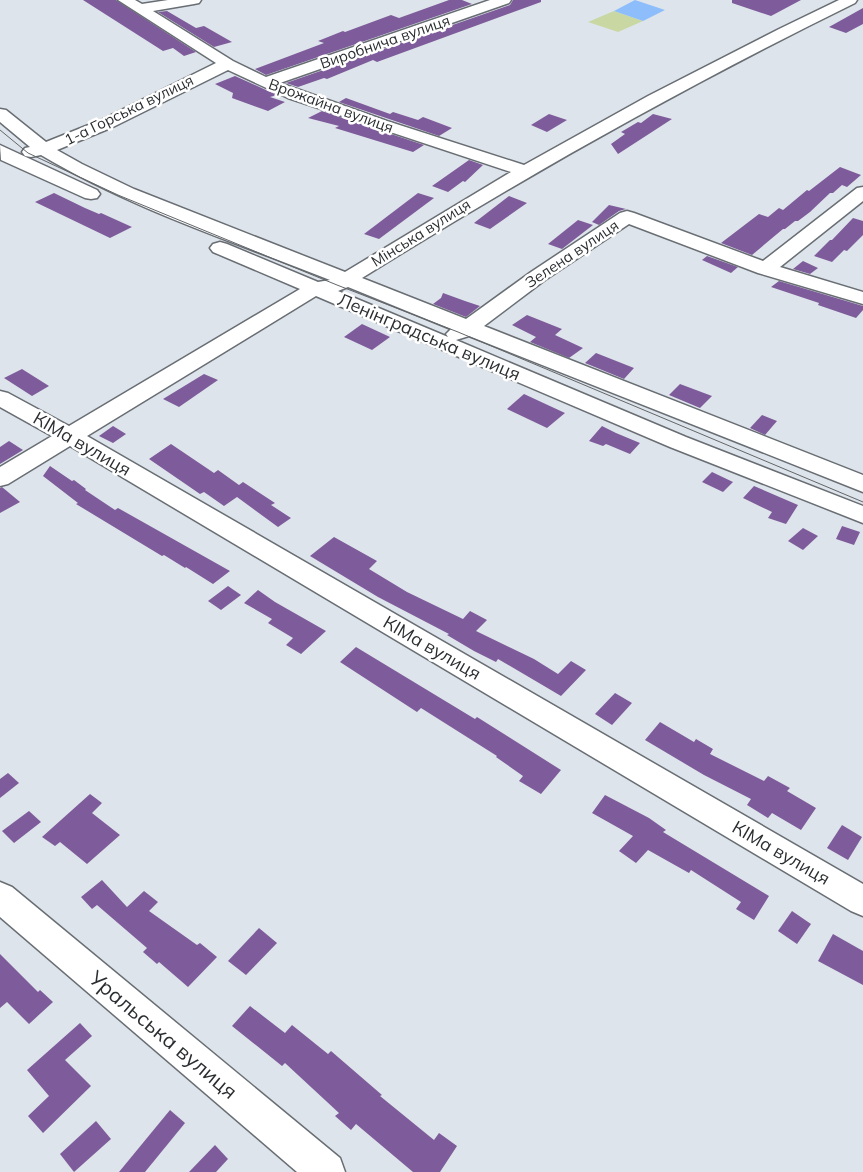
<svg xmlns="http://www.w3.org/2000/svg" width="863" height="1172" font-family="Mulish,sans-serif">
<rect width="100%" height="100%" fill="#dee4eb"/>
<polygon fill="#c9d7a2" points="614,11 643,21 618,32 588,22"/>
<polygon fill="#8dbefb" points="635,0 665,10 643,21 614,11"/>
<g fill="#7e5c9b">
<polygon points="83,0 116,0 196,52 184,56 173,48 163,51"/>
<polygon points="449,0 462,0 472,4 266,75 255,69 324,43 318,41 343,31 345,32 391,15 399,18"/>
<polygon points="513,0 541,0 541,2 377,62 373,60 327,79 324,78 298,87 286,83 510,5"/>
<polygon points="732,0 801,0 771,16 732,3"/>
<polygon points="863,8 863,24 846,33 829,27"/>
<polygon points="167,11 196,28 204,26 232,42 214,47 158,12"/>
<polygon points="235,76 277,95 270,97 285,102 268,111 232,98 233,93 215,84"/>
<polygon points="346,98 390,114 393,112 418,120 423,117 452,128 439,136 339,102"/>
<polygon points="322,111 424,145 413,152 335,128 339,126 308,118"/>
<polygon points="549,114 567,120 547,132 531,125"/>
<polygon points="653,114 672,119 618,154 611,144 625,134 621,132 638,122 641,123"/>
<polygon points="469,160 483,165 465,182 463,181 448,192 432,186"/>
<polygon points="840,167 861,175 847,187 842,185 833,193 830,193 810,212 798,221 795,221 785,229 783,229 752,255 721,243 759,214 768,217 779,208 783,210 807,190 809,191"/>
<polygon points="54,193 85,208 99,214 101,213 132,227 110,238 35,202"/>
<polygon points="418,193 434,198 379,239 364,234"/>
<polygon points="509,196 527,203 490,229 474,223"/>
<polygon points="609,205 626,209 619,211 599,225 592,222"/>
<polygon points="853,218 863,221 863,235 847,251 844,250 832,262 814,256 830,240 832,240"/>
<polygon points="578,220 593,225 562,249 548,244"/>
<polygon points="707,256 738,267 731,273 702,260"/>
<polygon points="803,261 818,268 810,274 793,269"/>
<polygon points="779,281 863,306 863,310 856,318 818,305 819,303 771,287"/>
<polygon points="443,293 465,301 480,306 466,317 433,304 441,298"/>
<polygon points="527,315 562,329 555,335 583,348 569,358 530,342 536,337 512,325"/>
<polygon points="362,324 390,337 372,350 344,337"/>
<polygon points="596,353 634,368 624,379 585,363"/>
<polygon points="22,369 49,386 32,396 4,378"/>
<polygon points="204,374 218,380 179,407 163,399"/>
<polygon points="680,384 712,396 700,408 669,395"/>
<polygon points="524,394 565,413 547,428 507,409"/>
<polygon points="762,415 777,421 765,435 750,428"/>
<polygon points="113,426 126,434 113,443 99,436"/>
<polygon points="602,426 616,433 640,443 630,454 606,444 603,446 589,441"/>
<polygon points="9,441 23,450 0,464 0,447"/>
<polygon points="171,444 214,473 218,470 239,485 243,482 275,503 271,505 291,518 278,527 237,497 224,506 204,492 200,494 149,459"/>
<polygon points="50,466 72,481 74,480 86,489 85,490 115,510 118,508 230,571 213,584 186,567 185,568 164,555 162,556 76,504 78,503 43,476"/>
<polygon points="712,472 733,482 723,492 702,482"/>
<polygon points="754,486 798,505 786,524 768,518 772,512 743,498"/>
<polygon points="2,487 20,502 0,513 0,488"/>
<polygon points="842,526 860,532 854,545 836,539"/>
<polygon points="803,528 818,536 803,550 788,541"/>
<polygon points="334,537 377,561 369,569 407,592 463,619 470,611 487,620 476,631 534,659 558,674 571,661 586,670 561,696 498,659 496,662 474,651 447,635 449,634 378,597 310,556"/>
<polygon points="228,586 241,595 221,610 208,601"/>
<polygon points="258,590 275,602 326,631 301,654 286,645 293,638 268,623 272,619 244,603"/>
<polygon points="356,647 475,719 477,717 561,770 541,794 519,781 523,776 496,757 497,756 421,708 417,712 340,662"/>
<polygon points="615,693 632,703 612,725 595,714"/>
<polygon points="660,722 694,742 696,739 713,749 710,754 764,781 768,776 790,788 787,791 816,808 801,830 772,813 768,818 747,805 751,799 704,775 645,740"/>
<polygon points="8,773 19,783 0,798 0,779"/>
<polygon points="90,794 102,803 92,813 120,835 87,864 60,842 55,846 42,837"/>
<polygon points="605,795 649,818 666,830 663,832 769,896 754,920 736,909 741,902 691,870 689,873 648,850 636,863 619,851 633,836 592,813"/>
<polygon points="29,811 41,822 14,843 2,831"/>
<polygon points="842,825 862,837 848,860 827,848"/>
<polygon points="102,880 127,907 144,891 158,902 149,911 197,945 200,943 217,957 188,987 159,962 157,964 143,952 147,948 97,905 92,909 81,897"/>
<polygon points="792,911 811,924 797,944 778,931"/>
<polygon points="259,928 277,943 246,975 228,961"/>
<polygon points="833,934 863,951 863,985 818,961"/>
<polygon points="0,954 38,992 40,990 53,1002 29,1024 7,1002 0,1008"/>
<polygon points="250,1006 285,1033 292,1025 328,1054 331,1051 382,1095 380,1096 434,1140 439,1133 457,1146 440,1172 413,1172 356,1124 351,1130 335,1116 339,1113 285,1063 282,1066 232,1026"/>
<polygon points="80,1023 92,1036 65,1060 91,1086 43,1133 28,1116 49,1096 27,1070"/>
<polygon points="170,1110 185,1123 145,1172 119,1172"/>
<polygon points="96,1121 111,1139 74,1172 60,1154"/>
<polygon points="215,1145 228,1159 216,1172 189,1172"/>
</g>
<g fill="none" stroke-linecap="round" stroke-linejoin="round">
<g stroke="#686e73" stroke-width="3">
<g id="minor">
<path d="M118,0H135L142,4L168,0H201L199,3L194,4L153,11L233,61L266,77L490,0H511L509,3L280,83L387,121L524,165L648,96L779,29L839,0H857L855,3C686,86 522,178 362,278L466,319L531,272L620,213L627,211L634,213L763,261L857,188L863,187V201L780,267L863,292V304L758,273L629,224L545,280L484,326L863,475V492L469,336L456,340L686,437L863,506V523L670,447L316,296L87,436L863,884V916L851,911L70,446L8,484L0,486V467L52,436L0,407V391L8,393L69,426L300,289L213,252L210,248L213,244L220,242L227,244L318,282L330,280C234,242 130,208 41,155L31,157L25,156L22,152L25,148L30,147L0,122V109L6,110L46,142L101,120L216,63ZM228,70L288,98L511,172L345,272L134,189L82,164L57,150L113,127ZM348,287L451,329L446,334L448,337L338,291Z"/>
<polygon points="0,145 97,190 100,194 97,198 91,199 85,198 1,160"/>
<polygon points="0,882 12,887 340,1158 345,1172 297,1172 0,917"/>
</g>
</g>
<use href="#minor" fill="#fff" fill-rule="evenodd"/>
<polyline stroke="#626669" stroke-width="1" points="0,130 28,153 118,195 337,285 458,332 863,502"/>
</g>
<g text-anchor="middle" stroke-width="5" stroke-linejoin="round" paint-order="stroke">
<g font-size="15" fill="#2b2e30" stroke="#fff">
<text transform="translate(385 42) rotate(-19)" y="5">Виробнича вулиця</text>
<text transform="translate(331 106) rotate(20)" y="5">Врожайна вулиця</text>
<text transform="translate(129 110) rotate(-26)" y="5">1-а Горська вулиця</text>
<text transform="translate(421 233) rotate(-32)" y="5">Мінська вулиця</text>
<text transform="translate(572 254) rotate(-34)" y="5">Зелена вулиця</text>
</g>
<g font-size="18" fill="#2b2e30" stroke="#fff">
<text transform="translate(429 337) rotate(23)" y="6">Ленінградська вулиця</text>
<text transform="translate(82 444) rotate(30)" y="6">КІМа вулиця</text>
<text transform="translate(432 648) rotate(30)" y="6">КІМа вулиця</text>
<text transform="translate(781 853) rotate(30)" y="6">КІМа вулиця</text>
</g>
<g font-size="21" fill="#2b2e30" stroke="#fff">
<text transform="translate(163 1035) rotate(40)" y="7">Уральська вулиця</text>
</g>
</g>
</svg>
